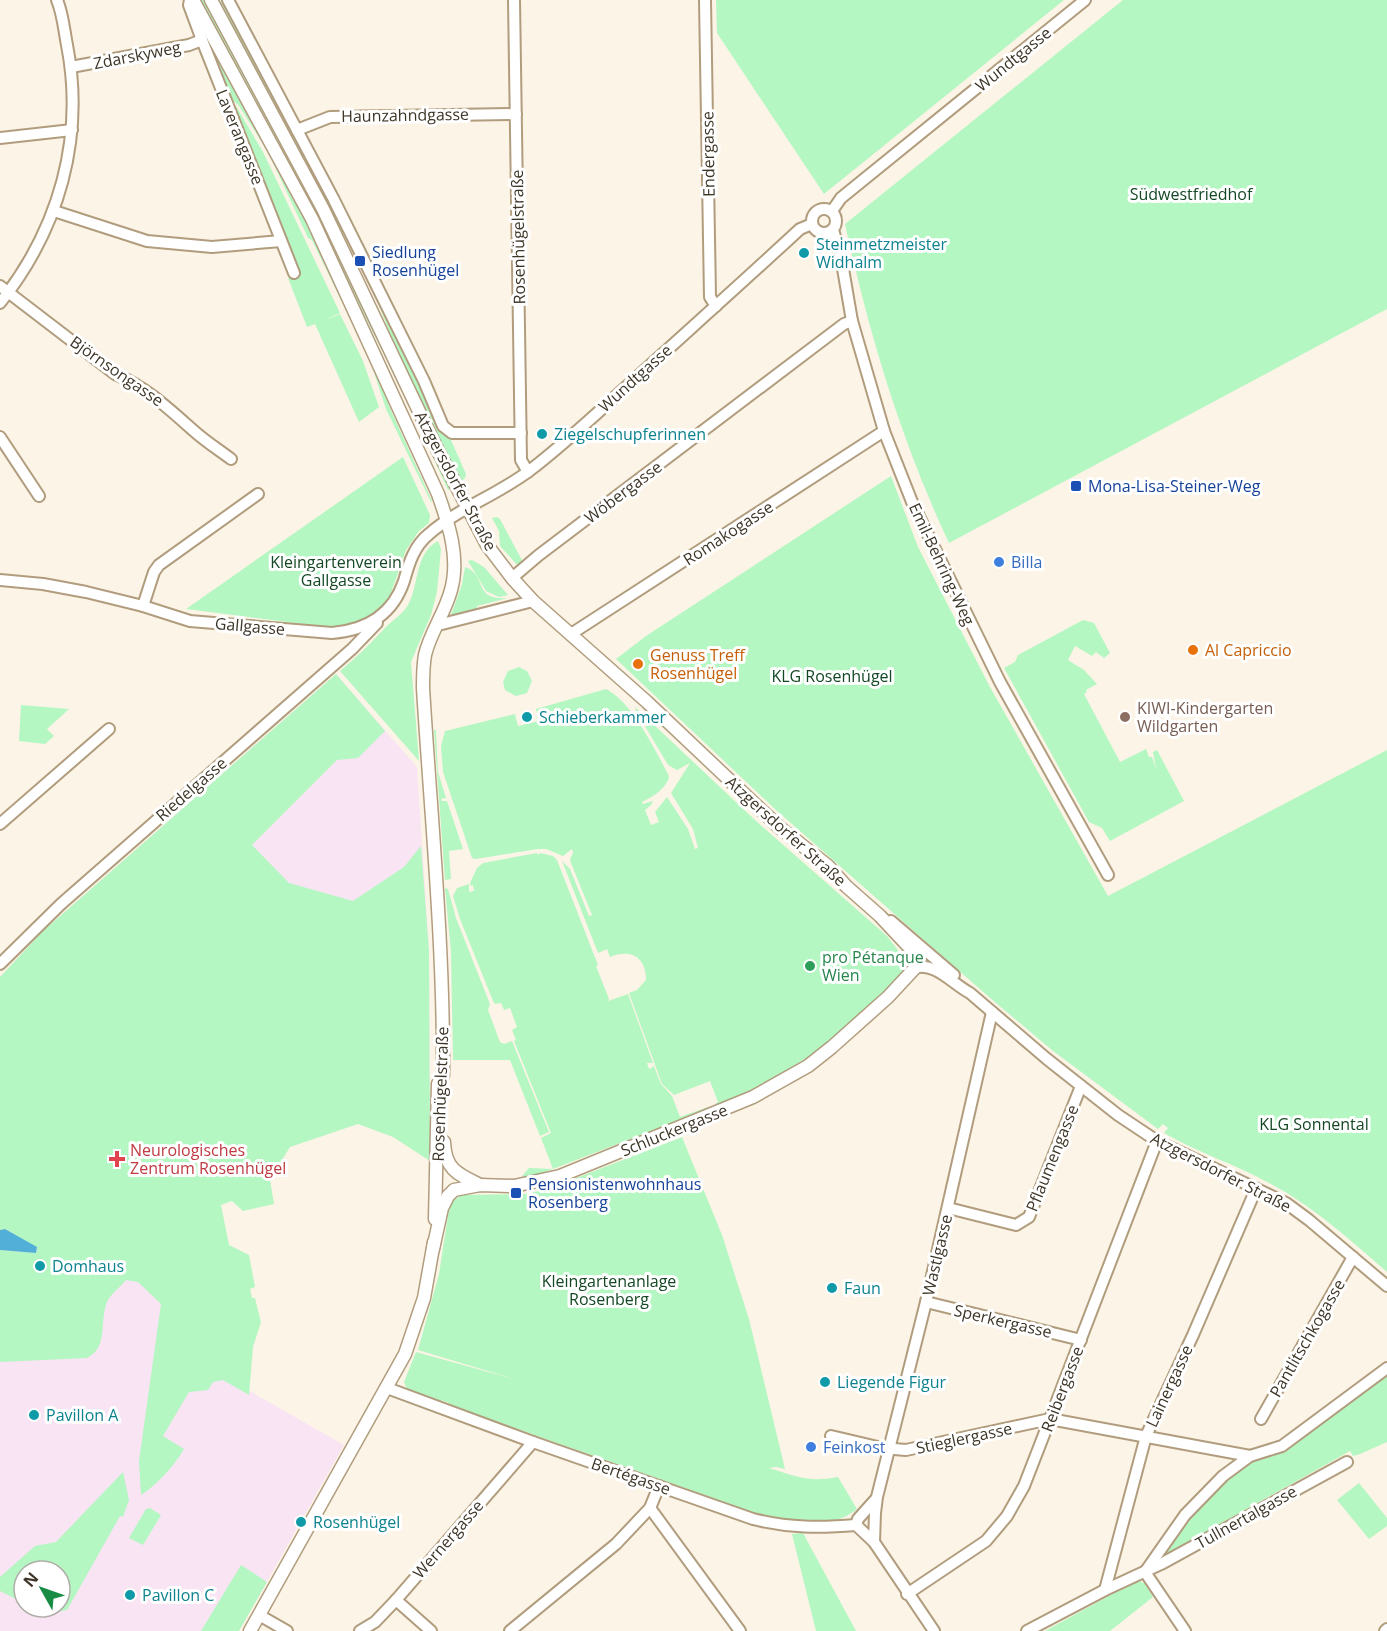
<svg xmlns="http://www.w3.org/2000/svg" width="1387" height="1631" font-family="'Open Sans',sans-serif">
<rect width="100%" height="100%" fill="#fcf4e6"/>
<path fill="#f8e4f3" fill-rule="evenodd" d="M336,674L417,767L429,951L430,1149L293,1041L216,1194L199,1362L344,1445L239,1631H0V977L42,932ZM24,1571H60V1607H24Z"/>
<g fill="#b4f7c2">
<polygon points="199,0 204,0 301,176 390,360 450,489 448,490 406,399 297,179"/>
<polygon points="216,0 220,0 317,175 349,239 338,227 313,177"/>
<polygon points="716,0 1064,0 824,194 717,33"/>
<path d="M1123,0H1387V309L949,543C901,441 869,334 845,224Z"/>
<polygon points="201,24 314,236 373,358 389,406 432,501 431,502 386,409 370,360 312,240 308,238 268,152 239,106 235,102 231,102"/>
<polygon points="228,103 236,106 263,152 340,313 323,321 340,314 363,361 379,407 359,422 315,324 307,327 288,278 296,275"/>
<polygon points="373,290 390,320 438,426 450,438 466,474 465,478 458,484 392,339"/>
<polygon points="403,457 430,515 429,523 419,531 406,550 390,596 375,614 357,624 342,629 186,609"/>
<path d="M891,476L918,547L990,687L1108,896L1387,750V1272C1350,1240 1313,1206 1269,1183C1235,1164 1198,1153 1164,1133L1168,1128L1163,1124L1158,1129L1053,1051L990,998L776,810L616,659L646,636Z"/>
<polygon points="497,517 500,519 524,564 519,567 500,546 499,531 492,518"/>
<path d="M438,541L441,549L437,592L431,615L411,662L419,761L340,671C356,658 370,644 384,629C393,619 403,615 409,603C419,583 415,553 438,541Z"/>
<polygon points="472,560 484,567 508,595 499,597 486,591 468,561"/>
<path d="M465,567C488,575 472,601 508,598L477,606V609L451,615L462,584Z"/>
<polygon points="1083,620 1094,623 1110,653 1104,658 1096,652 1092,656 1075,646 1068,660 1084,670 1097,684 1086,690 1087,692 1084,694 1120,762 1146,749 1149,757 1152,757 1156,769 1153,752 1157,750 1184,801 1110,841 1102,828 1089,822 1004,668 1015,662 1018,655"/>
<polygon points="519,667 527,671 532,681 527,693 516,696 505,690 503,682 508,671"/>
<path d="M336,674L385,731L358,758L337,760L252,845L289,883L353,901L404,867L421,846L429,951L430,1161L393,1137L358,1124L290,1147L270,1180L274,1204L243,1211L232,1201L221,1205L229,1245L249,1255L255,1287L250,1289L252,1298H255L261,1322L253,1347L249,1395L223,1380L213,1382L208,1390L189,1392L163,1436L184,1449C175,1465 157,1485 141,1495L139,1461L161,1304L138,1282L126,1280C120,1287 110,1295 107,1302C99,1322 109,1347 87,1358L0,1362V1250L36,1253L37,1248L5,1229L0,1230V977L42,932Z"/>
<path d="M606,689C632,702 654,748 668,774L669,778C664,790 654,796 642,802L643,804L653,801L651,805L645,810L651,825L659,822L655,812L667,797L688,829L695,849L698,848L693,829L671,793L690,763L677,770L668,765L636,711L635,707L755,820L887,936L901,954L908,972L869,1008L814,1053L772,1080L716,1106L715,1104L718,1102L710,1081L674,1095L662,1084L629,993L637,990L646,980C646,956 630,949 610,957L607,949L598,953L562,861L570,869L589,916L592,915L571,863L570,859L573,853L572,849L563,856L546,849H538L476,859L472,858L443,772L441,746L445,731L515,714L518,726L539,721L536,709Z"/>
<polygon points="21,705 69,709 47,729 54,736 45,744 19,741"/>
<polygon points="434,730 436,730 438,772 446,798 441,799 442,801 447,801 463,849 449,851 451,879 445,880"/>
<polygon points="537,853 538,855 540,853 553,856 557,860 598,965 596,966 609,999 608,1001 628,994 653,1063 647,1063 649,1069 653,1067 653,1064 661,1084 672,1096 680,1117 708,1107 708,1109 527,1179 522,1176 529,1168 553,1169 541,1138 551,1133 514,1041 516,1040 512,1030 517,1027 510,1008 504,1010 501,1003 495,1004 493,1001 460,919 453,896 457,888 469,884 469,892 474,891 473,885 471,886 470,883 477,868 483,863"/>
<polygon points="445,888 448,889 456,918 490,1004 488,1010 500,1042 504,1044 512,1041 549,1132 540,1136 510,1060 453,1060 451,952"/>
<path d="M682,1137L722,1235L749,1319L785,1469L776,1467L769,1468C796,1476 808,1483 838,1477L857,1509C832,1530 797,1521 767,1517L449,1405V1403L441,1400L440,1402L407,1389L404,1382L416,1352L524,1382L418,1350L439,1274L449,1209L452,1201L462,1195L525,1194L548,1189Z"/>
<polygon points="1387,1374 1387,1442 1360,1454 1353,1456 1350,1451 1154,1561 1187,1517 1223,1479"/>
<polygon points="123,1472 129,1500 123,1517 120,1516 67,1610 40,1615 29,1607 60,1607 60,1571 24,1571 24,1603 0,1591 0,1577 35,1546 56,1542"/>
<polygon points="1359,1483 1387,1518 1387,1526 1369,1539 1337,1500"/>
<polygon points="150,1508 161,1515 143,1545 129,1538 146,1509"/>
<polygon points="803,1533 856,1631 816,1631 792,1534"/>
<polygon points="241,1565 267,1582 239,1631 201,1631"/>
<polygon points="1138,1580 1145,1584 1153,1597 1110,1631 1045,1631"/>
</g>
<polygon fill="#52b0d8" points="5,1229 37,1247 36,1253 0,1250 0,1230"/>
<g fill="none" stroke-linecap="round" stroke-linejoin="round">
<g stroke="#b19d7e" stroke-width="14">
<g id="minor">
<polyline points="190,0 189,5 202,40 294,273"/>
<polyline points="228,0 333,198 424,381 443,426 452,433 521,433"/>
<polyline points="514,0 521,460 528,472"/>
<polyline points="705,0 710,297 716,306"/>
<polyline points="71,67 189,45 202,40"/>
<polyline points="297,130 330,117 516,114"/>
<polyline points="0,138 72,130"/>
<circle cx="824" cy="221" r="12"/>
<polyline points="54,211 147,241 212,247 281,241"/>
<polyline points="832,211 841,198 1085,0"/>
<polyline points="833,230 841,257 852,321 884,431 912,502 1000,682 1108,875"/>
<path d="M0,286L115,374C146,387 169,409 194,431C205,441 219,450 231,459"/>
<path d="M0,303C59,229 85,138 67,45C64,30 63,14 57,0"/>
<polyline points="0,437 39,496"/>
<polyline points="512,578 539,555 844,324 852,321"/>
<path d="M0,580L43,584L86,592L143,606L190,621L332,633C367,630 393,614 404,581C409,563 414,546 429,534C459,508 497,495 529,471C566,443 600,410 635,379C690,329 745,280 800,229L812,224"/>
<polyline points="143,606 154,572 159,565 258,494"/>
<polyline points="438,625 533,601"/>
<polyline points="571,634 884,431"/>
<polyline points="0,824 109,729"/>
<polyline points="891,921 954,975"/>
<polyline points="0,964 61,904 352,649 377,623"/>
<path d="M915,968C934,961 954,985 970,993L1047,1059L1118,1115L1157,1141L1286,1203L1309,1220L1387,1286"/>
<polyline points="948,1208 1016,1225 1029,1217 1081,1086"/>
<polyline points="926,1302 1081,1340"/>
<path d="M387,1388L533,1442L753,1519C789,1528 820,1528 856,1525L874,1542L934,1631"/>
<polyline points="1261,1419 1353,1257"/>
<polyline points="831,1436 882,1448 906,1450 1050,1419 1250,1456"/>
<polyline points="650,1508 740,1631"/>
<polyline points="856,1525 858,1519 875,1500"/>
<polyline points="874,1542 875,1513 877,1497 926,1302 992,1012"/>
<polyline points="1105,1590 1146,1436 1193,1335 1256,1189"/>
<polyline points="907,1594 986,1541 1007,1516 1024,1486 1050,1419 1157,1141"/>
<polyline points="396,1600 431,1631"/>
<polyline points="259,1615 287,1631"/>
<polyline points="360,1631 375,1622 396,1600 533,1442"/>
<polyline points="510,1631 616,1544 650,1508 659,1486"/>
<polyline points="1027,1631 1105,1590 1161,1564 1347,1462"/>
<polyline points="1185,1631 1145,1572 1185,1515 1223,1476 1250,1456 1282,1446 1387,1368"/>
<polyline points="1385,1631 1387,1629"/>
</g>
</g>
<g stroke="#b19d7e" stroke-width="15">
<g id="major">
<path d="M193,0L312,219L438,494C449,525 460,558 451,590C445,613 430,633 425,655C423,666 423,677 423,688C431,817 444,946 443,1075L438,1084L435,1219"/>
<polyline points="211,0 323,209 435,445 487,545 512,578 533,601 647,702 779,827 828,866 846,886 880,916 910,948 915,958 915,968 888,997 832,1047 808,1066 753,1097 560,1176 514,1186 480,1185 454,1190 448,1196 442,1208 433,1249"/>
<path d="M444,1142C445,1169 457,1174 480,1185"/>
<polyline points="250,1631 405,1354 424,1298 434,1242"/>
</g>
</g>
<use href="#minor" stroke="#fff" stroke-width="10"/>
<use href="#major" stroke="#fff" stroke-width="12"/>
</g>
<g fill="#0f9aa8" stroke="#fff" stroke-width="2">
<circle cx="804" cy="253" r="6"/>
<circle cx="542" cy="434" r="6"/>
<circle cx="527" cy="717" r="6"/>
<circle cx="40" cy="1266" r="6"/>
<circle cx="832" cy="1288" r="6"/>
<circle cx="825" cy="1382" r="6"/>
<circle cx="34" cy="1415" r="6"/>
<circle cx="301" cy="1522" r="6"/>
<circle cx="130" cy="1595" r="6"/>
</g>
<g fill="#1a4fb4" stroke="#fff" stroke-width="2">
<rect x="354" y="255" width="12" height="12" rx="3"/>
<rect x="1070" y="480" width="12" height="12" rx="3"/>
<rect x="510" y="1187" width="12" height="12" rx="3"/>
</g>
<g fill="#3f7fe0" stroke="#fff" stroke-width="2">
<circle cx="999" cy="562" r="6"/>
<circle cx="811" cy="1447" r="6"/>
</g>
<g fill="#e8710a" stroke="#fff" stroke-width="2">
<circle cx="1193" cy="650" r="6"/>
<circle cx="638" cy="664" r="6"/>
</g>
<circle fill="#8d6e63" stroke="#fff" stroke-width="2" cx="1125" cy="717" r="6"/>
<circle fill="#2e9e5b" stroke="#fff" stroke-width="2" cx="810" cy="966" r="6"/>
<path fill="#e0444e" stroke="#fff" stroke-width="2" d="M114 1150h6v6h6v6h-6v6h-6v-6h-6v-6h6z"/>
<g text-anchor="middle" stroke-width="6" stroke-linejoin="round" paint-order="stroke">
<g font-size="16" fill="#3d3527" stroke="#fff">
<text transform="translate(137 55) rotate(-11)" y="6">Zdarskyweg</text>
<text transform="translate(1013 59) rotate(-39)" y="6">Wundtgasse</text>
<text transform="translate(405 115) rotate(-1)" y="6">Haunzahndgasse</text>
<text transform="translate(240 137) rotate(68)" y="6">Laverangasse</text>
<text transform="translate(708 154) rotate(-91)" y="6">Endergasse</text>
<text transform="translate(518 237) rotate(-91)" y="6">Rosenhügelstraße</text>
<text transform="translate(117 371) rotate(35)" y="6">Björnsongasse</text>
<text transform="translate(635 378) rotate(-42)" y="6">Wundtgasse</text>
<text transform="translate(456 481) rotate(62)" y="6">Atzgersdorfer Straße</text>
<text transform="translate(623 492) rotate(-37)" y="6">Wöbergasse</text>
<text transform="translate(728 533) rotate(-33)" y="6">Romakogasse</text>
<text transform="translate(942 564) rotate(65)" y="6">Emil-Behring-Weg</text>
<text transform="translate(250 626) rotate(5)" y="6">Gallgasse</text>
<text transform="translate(191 789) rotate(-41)" y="6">Riedelgasse</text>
<text transform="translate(786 831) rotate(42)" y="6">Atzgersdorfer Straße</text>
<text transform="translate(440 1094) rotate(-88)" y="6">Rosenhügelstraße</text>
<text transform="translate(674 1130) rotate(-22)" y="6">Schluckergasse</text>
<text transform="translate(1052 1158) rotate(-68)" y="6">Pflaumengasse</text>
<text transform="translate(1221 1172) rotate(27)" y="6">Atzgersdorfer Straße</text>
<text transform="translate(937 1255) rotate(-77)" y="6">Wastlgasse</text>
<text transform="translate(1003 1321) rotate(13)" y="6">Sperkergasse</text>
<text transform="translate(1307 1338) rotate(-60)" y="6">Pantlitschkogasse</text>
<text transform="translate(1169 1386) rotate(-65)" y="6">Lainergasse</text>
<text transform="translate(1062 1389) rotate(-69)" y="6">Reibergasse</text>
<text transform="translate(964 1438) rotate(-12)" y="6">Stieglergasse</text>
<text transform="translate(631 1476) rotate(19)" y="6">Bertégasse</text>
<text transform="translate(1246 1517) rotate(-29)" y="6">Tullnertalgasse</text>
<text transform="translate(448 1539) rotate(-49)" y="6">Wernergasse</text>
</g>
<g font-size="16" fill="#144824" stroke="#fff">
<text x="1191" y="200">Südwestfriedhof</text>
<text x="336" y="568">Kleingartenverein<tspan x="336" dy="18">Gallgasse</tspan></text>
<text x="832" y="682">KLG Rosenhügel</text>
<text x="1314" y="1130">KLG Sonnental</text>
<text x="609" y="1287">Kleingartenanlage<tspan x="609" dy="18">Rosenberg</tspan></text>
</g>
<g font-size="16" fill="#0d838f" stroke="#fff" text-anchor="start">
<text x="816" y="250">Steinmetzmeister<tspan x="816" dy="18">Widhalm</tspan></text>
<text x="554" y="440">Ziegelschupferinnen</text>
<text x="539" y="723">Schieberkammer</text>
<text x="52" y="1272">Domhaus</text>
<text x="844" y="1294">Faun</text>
<text x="837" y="1388">Liegende Figur</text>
<text x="46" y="1421">Pavillon A</text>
<text x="313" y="1528">Rosenhügel</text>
<text x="142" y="1601">Pavillon C</text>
</g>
<g font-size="16" fill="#164399" stroke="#fff" text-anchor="start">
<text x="372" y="258">Siedlung<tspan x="372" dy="18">Rosenhügel</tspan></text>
<text x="1088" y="492">Mona-Lisa-Steiner-Weg</text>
<text x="528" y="1190">Pensionistenwohnhaus<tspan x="528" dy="18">Rosenberg</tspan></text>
</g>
<g font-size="16" fill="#366cbe" stroke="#fff" text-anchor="start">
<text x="1011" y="568">Billa</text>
<text x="823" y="1453">Feinkost</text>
</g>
<g font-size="16" fill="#c56008" stroke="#fff" text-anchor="start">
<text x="1205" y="656">Al Capriccio</text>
<text x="650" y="661">Genuss Treff<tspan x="650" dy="18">Rosenhügel</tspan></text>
</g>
<g font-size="16" fill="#785e54" stroke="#fff" text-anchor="start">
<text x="1137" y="714">KIWI-Kindergarten<tspan x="1137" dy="18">Wildgarten</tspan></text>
</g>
<g font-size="16" fill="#27864d" stroke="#fff" text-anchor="start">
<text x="822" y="963">pro Pétanque<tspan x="822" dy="18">Wien</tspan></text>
</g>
<g font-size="16" fill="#be3a42" stroke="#fff" text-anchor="start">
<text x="130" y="1156">Neurologisches<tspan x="130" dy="18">Zentrum Rosenhügel</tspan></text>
</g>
</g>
<g transform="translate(42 1589) rotate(310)"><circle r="28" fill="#ffffff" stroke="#b1aea9" stroke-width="1.5"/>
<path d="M0-4.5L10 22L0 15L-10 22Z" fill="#188b45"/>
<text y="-9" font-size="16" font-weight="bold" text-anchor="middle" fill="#3d3527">N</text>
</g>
</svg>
